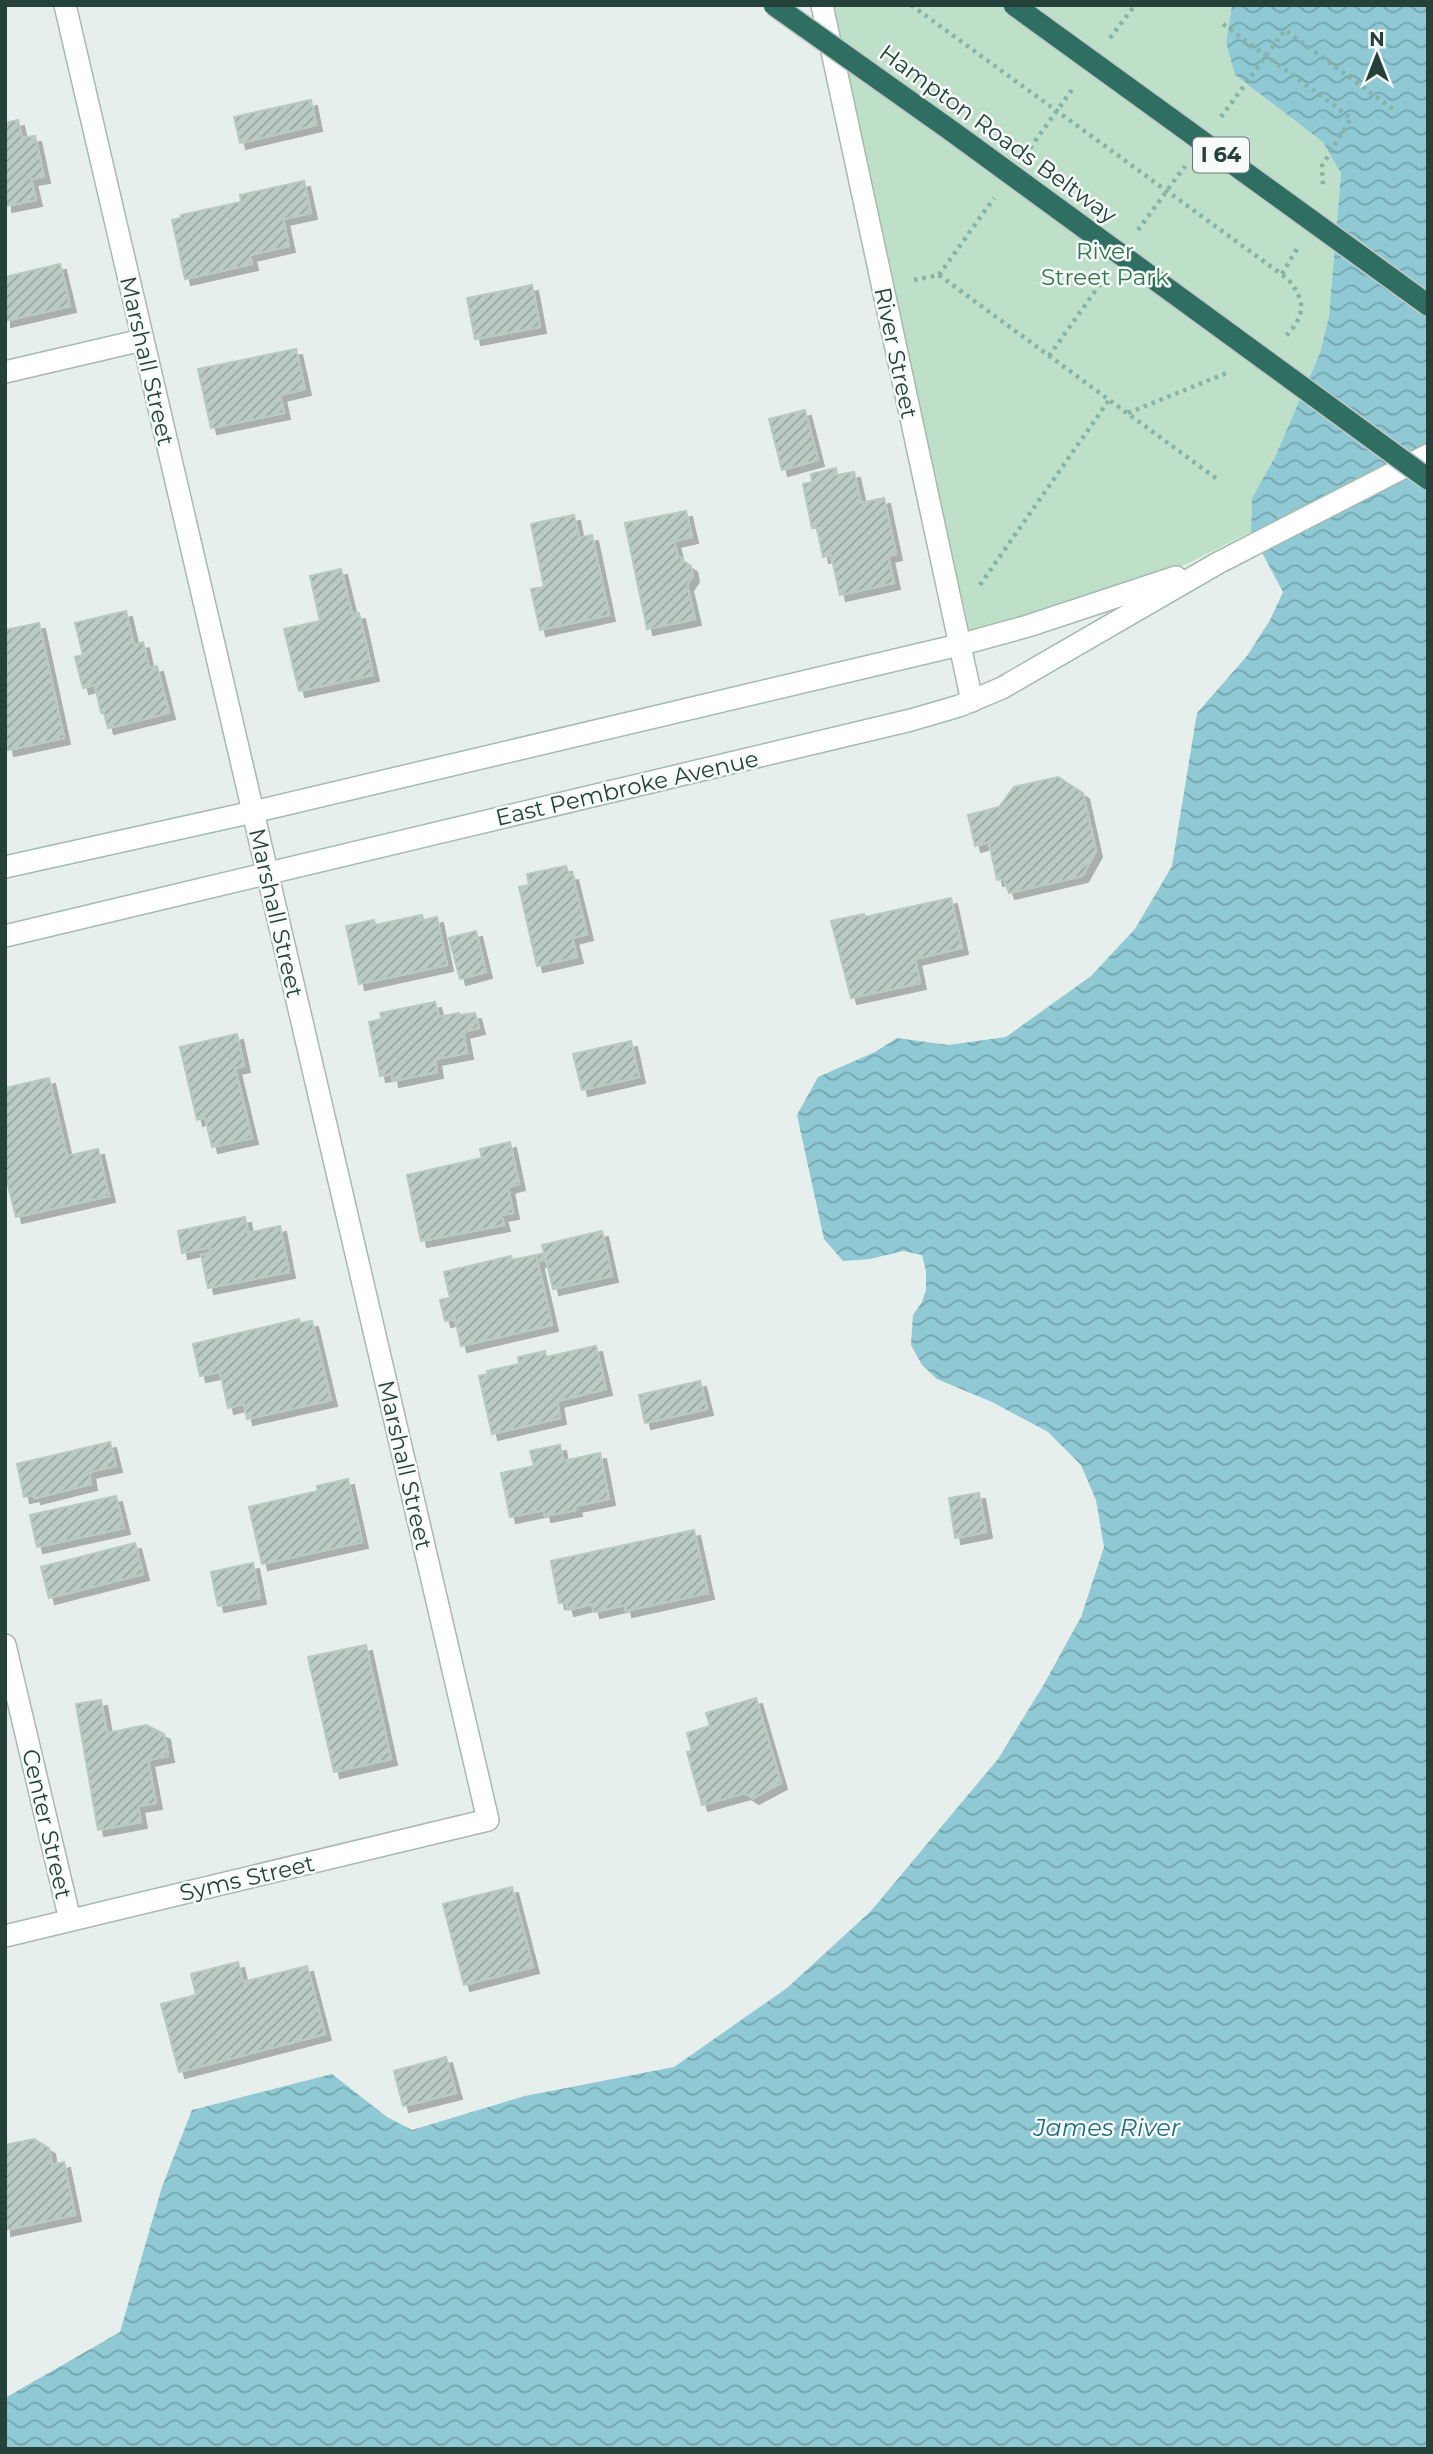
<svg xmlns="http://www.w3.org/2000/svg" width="1433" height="2454" font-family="Montserrat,sans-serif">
<defs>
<pattern id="water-waves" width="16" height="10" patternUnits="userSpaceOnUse" patternTransform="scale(1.75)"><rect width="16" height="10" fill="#8ec9d4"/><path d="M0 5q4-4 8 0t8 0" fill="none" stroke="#74a5ad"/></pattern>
<pattern id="building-hatch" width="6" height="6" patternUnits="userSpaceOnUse" patternTransform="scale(1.75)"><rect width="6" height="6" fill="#bbcac4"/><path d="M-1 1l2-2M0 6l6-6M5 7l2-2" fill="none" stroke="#98a6a0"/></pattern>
<filter id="shadow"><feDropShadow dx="6" dy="6" stdDeviation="0" flood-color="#0004"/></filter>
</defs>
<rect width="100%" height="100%" fill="#e6efeb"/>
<polygon fill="#bfe0c8" points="814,5 1232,5 1226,43 1235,75 1323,142 1341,172 1329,316 1320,353 1275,457 1252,498 1251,532 1154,580 959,649"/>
<polygon fill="url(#water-waves)" points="1232,5 1428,5 1428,2449 5,2449 5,2398 120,2332 162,2187 192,2110 332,2074 387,2117 412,2130 525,2096 674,2067 787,1988 871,1911 998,1759 1043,1686 1081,1617 1104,1547 1096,1500 1081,1465 1048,1432 992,1402 937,1379 922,1365 911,1345 913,1315 922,1302 926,1290 926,1271 922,1255 903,1251 870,1259 843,1261 824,1239 797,1115 818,1077 875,1052 897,1038 948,1045 1006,1037 1091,976 1135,929 1172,866 1197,713 1247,656 1270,620 1283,592 1251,532 1252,498 1275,457 1320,353 1329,316 1341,173 1323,142 1235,75 1226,43"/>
<g fill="url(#building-hatch)" stroke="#b8c9c2" stroke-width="2" filter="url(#shadow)">
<polygon points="311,100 316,125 240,143 234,117"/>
<polygon points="18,120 22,138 35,136 44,177 31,179 36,200 6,206 5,123"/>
<polygon points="304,181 311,213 283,219 289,246 250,255 252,264 185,279 172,220 181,218 181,215 241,202 240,195"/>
<polygon points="60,264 70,306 5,321 5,277"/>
<polygon points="532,285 540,327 475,339 467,298"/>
<polygon points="296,349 305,389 280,395 284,413 211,428 198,369"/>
<polygon points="805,410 818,460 782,470 769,419"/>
<polygon points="836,468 837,475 854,472 861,503 884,498 896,554 888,556 894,583 840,595 831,555 823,557 817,528 812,528 803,484 812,482 811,474"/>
<polygon points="686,511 692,537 674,541 678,557 681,557 682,560 691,566 693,576 687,585 695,619 647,629 625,523"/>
<polygon points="574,515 579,538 592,535 609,615 540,630 531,589 544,587 531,524"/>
<polygon points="341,569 352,614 359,613 373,675 299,691 284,629 320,621 310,576"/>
<polygon points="126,611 134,645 143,642 149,668 157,666 169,713 108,728 104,713 101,713 95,685 83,688 75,657 83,655 75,623"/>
<polygon points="39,623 64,738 8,750 5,736 5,665 7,665 5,630"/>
<polygon points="1058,777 1083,793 1096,851 1082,876 1009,893 1004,879 997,880 989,842 975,846 968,815 999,807 1014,787"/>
<polygon points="566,866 569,875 572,874 587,934 572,938 577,957 537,966 519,887 529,885 527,874"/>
<polygon points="951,898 962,948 915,959 920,983 851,998 831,921 864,914 865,917"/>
<polygon points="422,915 423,920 437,917 447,965 359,984 346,926 374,920 375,925"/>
<polygon points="476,931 486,972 460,979 449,938"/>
<polygon points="435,1002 439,1017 459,1013 459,1015 475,1013 479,1028 463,1032 467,1053 435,1059 437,1072 393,1081 392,1074 380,1076 369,1022 382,1019 380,1013"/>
<polygon points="237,1034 244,1066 235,1068 252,1138 212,1147 205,1117 197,1120 180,1047"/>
<polygon points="631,1041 639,1077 582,1090 573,1054"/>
<polygon points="49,1078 67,1156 98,1149 109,1196 16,1217 5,1173 5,1088"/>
<polygon points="510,1142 519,1184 508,1187 513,1213 501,1215 504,1225 421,1241 407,1175 482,1158 480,1149"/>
<polygon points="245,1217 248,1233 280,1226 289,1272 208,1288 201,1255 211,1253 210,1247 182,1253 178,1231"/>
<polygon points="602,1231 612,1276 553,1289 546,1259 537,1262 536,1255 544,1253 542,1245"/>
<polygon points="536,1255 552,1325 461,1346 455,1319 445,1321 440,1300 450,1298 444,1272 511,1256 512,1260"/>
<polygon points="299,1319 300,1323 312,1321 331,1400 247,1419 244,1404 228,1408 220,1372 200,1376 193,1344"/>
<polygon points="596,1346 606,1389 557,1401 560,1418 492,1434 479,1376 488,1374 487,1371 519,1364 518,1357 545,1351 546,1357"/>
<polygon points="700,1381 707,1409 645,1423 639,1395"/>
<polygon points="110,1442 116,1466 89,1472 91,1484 35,1498 34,1495 24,1497 17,1464"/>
<polygon points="560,1445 563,1461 600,1453 609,1499 575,1506 576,1510 545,1516 544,1510 510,1517 501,1473 534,1466 530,1451"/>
<polygon points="348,1479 362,1542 262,1564 249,1507 318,1491 317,1486"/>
<polygon points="979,1493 986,1532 955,1538 949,1498"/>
<polygon points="116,1496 124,1528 37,1547 30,1515"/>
<polygon points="694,1530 708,1593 626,1611 625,1605 594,1612 592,1604 568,1610 566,1602 559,1603 551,1561"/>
<polygon points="135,1543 143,1574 49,1598 41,1567"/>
<polygon points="253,1563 260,1598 218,1606 211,1572"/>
<polygon points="366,1645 391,1759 334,1772 308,1657"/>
<polygon points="756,1698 781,1783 753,1798 745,1793 702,1805 687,1752 692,1751 687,1733 710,1726 706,1713"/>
<polygon points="101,1700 107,1733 146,1725 164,1734 168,1756 148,1760 156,1803 138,1806 141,1822 98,1830 76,1704"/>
<polygon points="512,1887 533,1967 464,1985 443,1904"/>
<polygon points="238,1962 243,1982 307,1966 325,2034 179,2072 161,2004 196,1995 191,1974"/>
<polygon points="446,2057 456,2093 403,2106 394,2071"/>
<polygon points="34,2139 49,2148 52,2165 64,2162 75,2215 5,2230 5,2145"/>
</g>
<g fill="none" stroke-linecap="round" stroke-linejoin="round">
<g stroke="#a8b8b2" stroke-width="24">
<g id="street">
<polyline points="822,5 972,701"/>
<polyline points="5,372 142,340"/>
<polyline points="5,1645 70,1920"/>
<polyline points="5,1936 488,1820 65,5"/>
</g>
</g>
<g stroke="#a4bbb3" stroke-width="24">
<g id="secondary">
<polyline points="5,867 253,812 959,645 1028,626 1176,577"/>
<polyline points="5,936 911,720 959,706 1002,688 1218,563 1428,455"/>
</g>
</g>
<g stroke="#86b3a5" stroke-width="4.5" stroke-dasharray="3.5 5" stroke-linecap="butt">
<path d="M911,5L1288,279C1307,302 1305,317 1284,338"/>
<polyline points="1223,24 1351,118 1322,166 1323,188"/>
<polyline points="1110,38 1135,5"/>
<polyline points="1221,117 1285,30 1397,112"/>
<polyline points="1030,148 1074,87"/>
<polyline points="1138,230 1185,166"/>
<polyline points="1282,274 1298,247"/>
<polyline points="939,275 1217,479"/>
<polyline points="914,280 939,275 994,198"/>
<polyline points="1049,356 1103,280"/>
<polyline points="1128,413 1229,372"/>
<polyline points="980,585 1109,400"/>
</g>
<use href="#street" stroke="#fff" stroke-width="21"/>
<use href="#secondary" stroke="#fff" stroke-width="21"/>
<g stroke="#c2cac8" stroke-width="24" stroke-linecap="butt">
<g id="highway-bridge">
<polyline points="774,5 953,132 1428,479"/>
<polyline points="1014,5 1428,305"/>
</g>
</g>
<use href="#highway-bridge" stroke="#2f6f62" stroke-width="21"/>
</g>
<g text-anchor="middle" stroke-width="5" stroke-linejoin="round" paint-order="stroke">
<rect fill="#f7fbf9" stroke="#637a73" stroke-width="2" x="1193" y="137.5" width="56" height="35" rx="5"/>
<g font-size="21" font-weight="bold" fill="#24423a">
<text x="1221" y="162">I 64</text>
</g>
<g font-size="23" fill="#24423a" stroke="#f7fbf9">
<text transform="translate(998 134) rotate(36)" y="8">Hampton Roads Beltway</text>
<text transform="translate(896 353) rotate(78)" y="8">River Street</text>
<text transform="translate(147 361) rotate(77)" y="8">Marshall Street</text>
<text transform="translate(627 788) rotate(-13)" y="8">East Pembroke Avenue</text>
<text transform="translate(276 913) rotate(77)" y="8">Marshall Street</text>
<text transform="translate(405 1465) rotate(77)" y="8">Marshall Street</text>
<text transform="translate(47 1824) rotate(77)" y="8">Center Street</text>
<text transform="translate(247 1878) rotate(-13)" y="8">Syms Street</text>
</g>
<g font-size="23" fill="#2d7a4b" stroke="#f7fbf9">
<text x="1105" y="259">River<tspan x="1105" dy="26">Street Park</tspan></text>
</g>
<g font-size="24" font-style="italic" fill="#1c6f80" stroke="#f7fbf9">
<text x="1107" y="2136">James River</text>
</g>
</g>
<rect width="1433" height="2454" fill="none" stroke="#24423a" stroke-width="14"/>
<g transform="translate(1377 56)" stroke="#f7fbf9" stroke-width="5" paint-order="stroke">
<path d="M0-5L12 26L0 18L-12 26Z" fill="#24423a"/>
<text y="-10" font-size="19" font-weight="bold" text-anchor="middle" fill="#24423a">N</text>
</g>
</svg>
